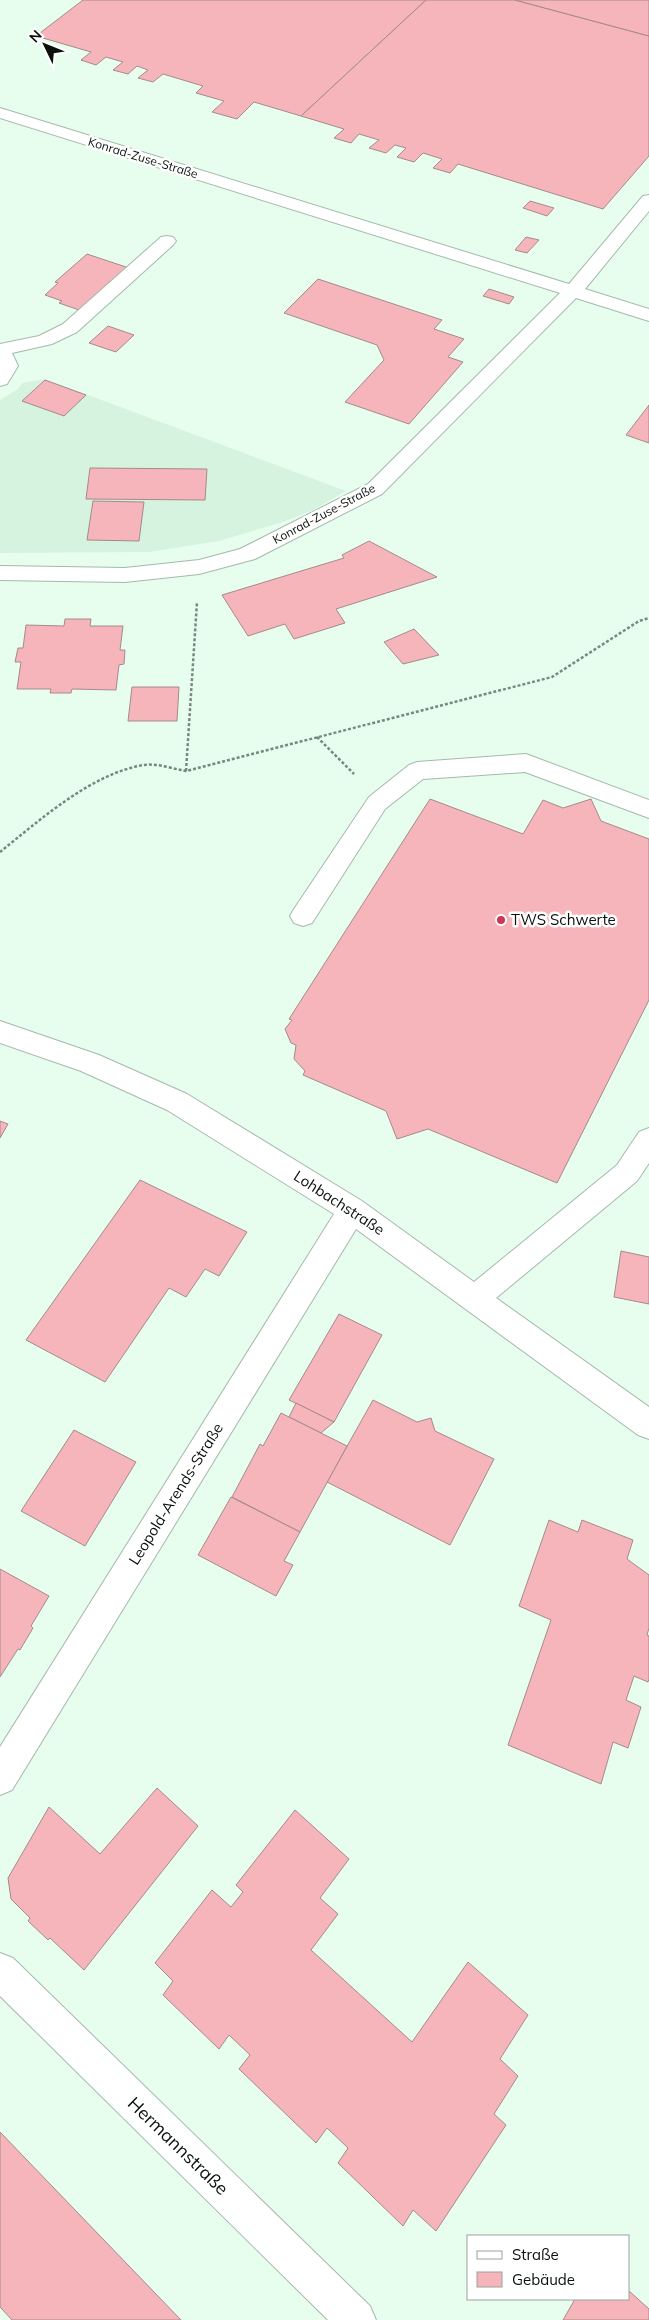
<svg xmlns="http://www.w3.org/2000/svg" width="649" height="2320" font-family="Mulish,sans-serif">
<rect width="100%" height="100%" fill="#e7feef"/>
<polygon fill="#d5f3df" points="45,379 346,491 313,510 283,522 219,541 149,552 0,553 0,400 18,389 22,383"/>
<g fill="#f6b5bb" stroke="#a48a8c">
<polygon points="83,0 426,0 301,116 254,102 237,119 212,112 224,101 196,93 203,86 163,74 153,82 138,78 148,70 137,66 128,74 113,70 123,62 106,57 96,65 81,60 91,52 36,36"/>
<polygon points="426,0 515,0 649,36 649,156 603,209 458,164 450,173 433,168 442,159 423,153 414,162 397,157 406,148 395,145 386,153 369,148 379,140 359,134 351,143 334,138 344,129 301,116"/>
<polygon points="515,0 649,0 649,36"/>
<polygon points="530,201 554,208 547,216 523,208"/>
<polygon points="526,237 539,240 527,253 515,250"/>
<polygon points="87,254 129,268 82,311 59,303 62,301 45,295 58,283 55,282"/>
<polygon points="318,279 442,320 434,329 464,339 448,357 463,362 409,424 345,402 384,360 377,345 284,313"/>
<polygon points="489,289 514,297 509,304 483,296"/>
<polygon points="108,326 134,335 116,352 89,343"/>
<polygon points="45,380 86,395 64,416 22,401"/>
<polygon points="649,405 649,443 626,435"/>
<polygon points="90,468 207,469 205,500 86,499"/>
<polygon points="93,501 144,502 139,541 87,540"/>
<polygon points="369,541 437,577 336,609 345,623 294,639 285,624 248,636 222,595 344,558 342,555"/>
<polygon points="65,619 91,619 90,626 123,626 120,650 125,650 124,664 119,665 116,690 72,689 71,693 50,693 51,689 17,689 21,662 15,662 18,648 23,648 26,625 64,626"/>
<polygon points="414,629 439,655 403,664 384,642"/>
<polygon points="132,687 179,687 177,721 128,721"/>
<polygon points="430,799 523,834 543,800 563,808 591,799 601,821 649,839 649,1000 557,1183 428,1129 397,1139 386,1111 303,1075 305,1071 294,1059 296,1045 291,1043 285,1029 292,1020 289,1019"/>
<polygon points="0,1121 8,1124 0,1138"/>
<polygon points="140,1180 247,1232 219,1276 205,1269 186,1297 169,1288 105,1382 26,1340"/>
<polygon points="621,1251 649,1257 649,1304 614,1297"/>
<polygon points="339,1314 382,1335 334,1422 289,1400"/>
<polygon points="373,1400 417,1422 431,1418 435,1431 494,1459 450,1545 327,1482"/>
<polygon points="296,1403 334,1422 321,1433 289,1417"/>
<polygon points="281,1413 347,1446 300,1532 232,1497 260,1444 263,1446"/>
<polygon points="74,1430 136,1462 85,1546 21,1511"/>
<polygon points="231,1497 300,1532 284,1561 293,1565 276,1596 198,1555"/>
<polygon points="549,1520 578,1532 582,1520 633,1540 627,1559 649,1575 649,1628 647,1635 649,1636 649,1679 648,1682 634,1676 626,1700 641,1707 628,1748 613,1742 601,1784 508,1745 551,1620 519,1606"/>
<polygon points="0,1569 49,1596 31,1626 33,1628 20,1650 18,1649 0,1677"/>
<polygon points="157,1788 198,1826 84,1970 50,1938 48,1940 28,1921 30,1918 11,1899 8,1878 49,1807 100,1854"/>
<polygon points="295,1810 349,1859 320,1898 338,1914 311,1950 412,2042 468,1962 528,2015 500,2059 518,2076 494,2114 506,2125 436,2231 413,2210 403,2226 338,2163 348,2148 327,2128 316,2143 239,2069 250,2055 229,2035 219,2049 163,1995 173,1981 155,1963 212,1890 231,1907 243,1892 236,1885"/>
<polygon points="0,2132 25,2158 181,2320 12,2320 0,2307"/>
<polygon points="628,2290 649,2309 649,2320 563,2320 575,2299 628,2299"/>
</g>
<g fill="none" stroke-linecap="round" stroke-linejoin="round">
<g stroke="#a4b9ab" stroke-width="2">
<g id="minor">
<polygon points="0,108 569,284 643,196 649,195 649,211 585,289 649,309 649,321 576,298 382,494 255,559 199,574 125,582 0,580 0,566 125,568 199,560 240,549 368,484 560,293 0,118"/>
<polygon points="167,236 173,237 176,241 173,245 77,332 52,344 12,353 18,366 7,384 0,386 0,344 39,336 63,324 161,237"/>
<polygon points="526,754 649,800 649,818 525,772 423,779 385,809 312,923 303,926 294,923 290,916 294,909 369,797 409,765 417,762"/>
<polygon points="0,1021 99,1055 187,1094 362,1201 474,1282 617,1165 639,1132 649,1128 649,1163 637,1181 496,1298 649,1407 649,1439 638,1435 356,1229 12,1790 0,1795 0,1747 334,1214 167,1110 81,1071 0,1043"/>
<polygon points="0,1953 13,1958 370,2306 376,2320 328,2320 0,1996"/>
</g>
</g>
<g stroke="#79887e" stroke-width="2.5" stroke-dasharray="3 2" stroke-linecap="butt">
<polyline points="317,737 354,774"/>
<polyline points="186,771 197,602"/>
<path d="M0,852C40,820 92,773 144,765C158,763 173,769 186,771L552,677L639,621L649,618"/>
</g>
<use href="#minor" fill="#fff" fill-rule="evenodd"/>
</g>
<circle fill="#c73757" stroke="#fff" stroke-width="2" cx="501" cy="920" r="5"/>
<g text-anchor="middle" stroke-width="5" stroke-linejoin="round" paint-order="stroke">
<g font-size="12" fill="#0a110c" stroke="#fff">
<text transform="translate(143 158) rotate(17)" y="4">Konrad-Zuse-Straße</text>
<text transform="translate(324 514) rotate(-28)" y="4">Konrad-Zuse-Straße</text>
</g>
<g font-size="15" fill="#0a110c" stroke="#fff" text-anchor="start">
<text x="511" y="925">TWS Schwerte</text>
</g>
<g font-size="15" fill="#0a110c" stroke="#fff">
<text transform="translate(339 1203) rotate(33)" y="5">Lohbachstraße</text>
<text transform="translate(176 1494) rotate(-58)" y="5">Leopold-Arends-Straße</text>
</g>
<g font-size="18" fill="#0a110c" stroke="#fff">
<text transform="translate(178 2146) rotate(44)" y="6">Hermannstraße</text>
</g>
</g>
<rect x="467" y="2235" width="162" height="65" fill="#ffffff" stroke="#9da09e"/>
<rect x="477" y="2251" width="25" height="8" fill="#ffffff" stroke="#9da09e"/>
<text x="512" y="2260" font-size="15" fill="#0a110c">Straße</text>
<rect x="477" y="2272" width="25" height="15" fill="#f6b5bb" stroke="#9da09e"/>
<text x="512" y="2285" font-size="15" fill="#0a110c">Gebäude</text>
<g transform="translate(45 45) rotate(313)" stroke="#ffffff" stroke-width="4" paint-order="stroke">
<path d="M0-4L9 19L0 12L-9 19Z" fill="#0a110c"/>
<text y="-8" font-size="14" font-weight="bold" text-anchor="middle" fill="#0a110c">N</text>
</g>
</svg>
